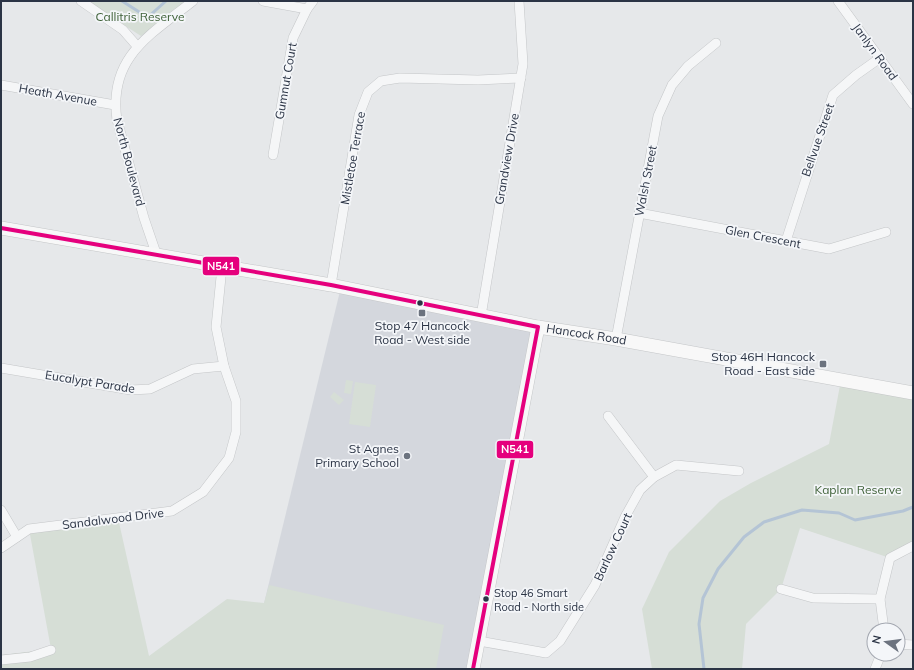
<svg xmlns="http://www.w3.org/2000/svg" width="914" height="670" font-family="Mulish,sans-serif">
<rect width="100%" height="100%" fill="#e6e8ea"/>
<polygon fill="#d4d7dd" points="341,287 538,327 474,669 248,669"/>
<g fill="#d6ded6">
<polygon points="87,1 186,1 141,36"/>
<polygon points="346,380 353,381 351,394 344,393"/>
<polygon points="841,380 913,393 913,546 890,558 800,528 781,589 746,624 742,669 652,669 642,609 669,552 720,501 751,483 829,444"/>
<polygon points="355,382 376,385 370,427 349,424"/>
<polygon points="334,392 344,400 339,405 330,397"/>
<polygon points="118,518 149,656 227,599 264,603 269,585 444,625 436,669 1,669 1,655 51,649 29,529"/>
</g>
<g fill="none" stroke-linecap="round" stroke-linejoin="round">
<g stroke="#b4c4d5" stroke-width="3">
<polyline points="122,1 147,17 147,20"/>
<polyline points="147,18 166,1"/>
<polyline points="704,669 699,624 703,598 718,569 744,537 764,522 802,510 839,513 855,520 903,511 913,507"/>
</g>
<g stroke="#c4c6c8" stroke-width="10">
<g id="minor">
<polyline points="81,1 123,30 137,46"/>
<polyline points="263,1 307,9"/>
<polyline points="838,1 913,104"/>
<polyline points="1,85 115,105"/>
<polyline points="273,155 293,38 307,9 313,1"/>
<polyline points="639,213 829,249 886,232"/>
<polyline points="786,241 833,95 856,75 880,58"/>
<path d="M157,256L144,218L117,120C108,57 150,35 193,1"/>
<polyline points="331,285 359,115 368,92 381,81 400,78 478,80 521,78"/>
<polyline points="481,316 523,64 519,1"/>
<polyline points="616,339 658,116 672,85 688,66 716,43"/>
<polyline points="1,368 131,390 150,389 193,369 224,366"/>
<polyline points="608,416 654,477"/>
<polyline points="1,510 17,537"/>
<polyline points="1,548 29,529 172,511 203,492 229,458 236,432 236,401 224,366 216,327 222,267"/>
<polyline points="781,589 813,598 880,599"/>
<polyline points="884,630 880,599 890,558 913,546"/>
<polyline points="479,641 546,653 560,641 595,585 625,517 640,490 654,477 676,465 739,471"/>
<polyline points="898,644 913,645"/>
<polyline points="1,660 30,657 51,650"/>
<polyline points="875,669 881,654"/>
</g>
</g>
<g stroke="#c4c6c8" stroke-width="14">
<g id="secondary">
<path id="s1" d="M1,228L331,285L538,327L616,339L913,393"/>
<polyline points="473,669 538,327"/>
</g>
</g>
<use href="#minor" stroke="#f5f6f7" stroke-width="9"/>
<use href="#secondary" stroke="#f8f8f8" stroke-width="13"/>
<g stroke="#f4f6f9" stroke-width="7">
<polyline id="bus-1" points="1,228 331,285 538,327 473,669"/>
</g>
<use href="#bus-1" stroke="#e5007d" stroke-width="4"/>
</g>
<g fill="#2b3445" stroke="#f4f6f9" stroke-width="1.5">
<circle cx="420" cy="303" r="3.5"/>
<circle cx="486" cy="599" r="3.5"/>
</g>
<g fill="#6c737f" stroke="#f4f6f9" stroke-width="1.5">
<rect x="418" y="309" width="8" height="8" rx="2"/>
<rect x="819" y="360" width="8" height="8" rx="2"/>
<circle cx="407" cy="456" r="4"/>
</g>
<g text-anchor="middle" stroke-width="3.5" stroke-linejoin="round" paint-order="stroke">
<g font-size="11" fill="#2b3445" stroke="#f4f6f9" text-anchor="start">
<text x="494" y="597">Stop 46 Smart<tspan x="494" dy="14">Road - North side</tspan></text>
</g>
<g font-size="12" fill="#3f6138" stroke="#f4f6f9">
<text x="140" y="21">Callitris Reserve</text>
<text x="858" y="494">Kaplan Reserve</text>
</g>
<g font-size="12" fill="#2b3445" stroke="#f4f6f9">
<text transform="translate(875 52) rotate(54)" y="4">Janlyn Road</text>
<text transform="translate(286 81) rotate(-80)" y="4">Gumnut Court</text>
<text transform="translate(58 95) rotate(10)" y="4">Heath Avenue</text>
<text transform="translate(818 140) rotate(-71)" y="4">Bellvue Street</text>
<text transform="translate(353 158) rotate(-80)" y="4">Mistletoe Terrace</text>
<text transform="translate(507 159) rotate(-80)" y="4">Grandview Drive</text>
<text transform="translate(129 162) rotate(75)" y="4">North Boulevard</text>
<text transform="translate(646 181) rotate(-79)" y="4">Walsh Street</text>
<text transform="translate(763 237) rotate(11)" y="4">Glen Crescent</text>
<text dy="4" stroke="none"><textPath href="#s1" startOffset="595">Hancock Road</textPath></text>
<text transform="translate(90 382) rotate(9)" y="4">Eucalypt Parade</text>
<text transform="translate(113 519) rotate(-7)" y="4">Sandalwood Drive</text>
<text transform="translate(613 547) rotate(-65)" y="4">Barlow Court</text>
</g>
<g font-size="12" fill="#2b3445" stroke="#f4f6f9" text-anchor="end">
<text x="422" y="330" text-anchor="middle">Stop 47 Hancock<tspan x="422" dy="14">Road - West side</tspan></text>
<text x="815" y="361">Stop 46H Hancock<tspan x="815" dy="14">Road - East side</tspan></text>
<text x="399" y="453">St Agnes<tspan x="399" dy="14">Primary School</tspan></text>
</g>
</g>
<g stroke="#f4f6f9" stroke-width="1.5">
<rect x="202" y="256" width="38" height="20" rx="4" fill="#e5007d"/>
<rect x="496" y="440" width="38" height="19" rx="4" fill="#e5007d"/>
</g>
<g font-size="11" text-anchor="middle" font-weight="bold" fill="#fff">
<text x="221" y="270">N541</text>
<text x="515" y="453">N541</text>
</g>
<rect width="914" height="670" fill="none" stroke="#2b3445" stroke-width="4"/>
<g transform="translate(886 642) rotate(284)"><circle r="19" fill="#f4f6f9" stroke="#a4a8b1"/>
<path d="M0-3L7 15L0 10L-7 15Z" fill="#6c737f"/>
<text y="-6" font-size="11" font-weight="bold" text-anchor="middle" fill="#2b3445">N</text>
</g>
</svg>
